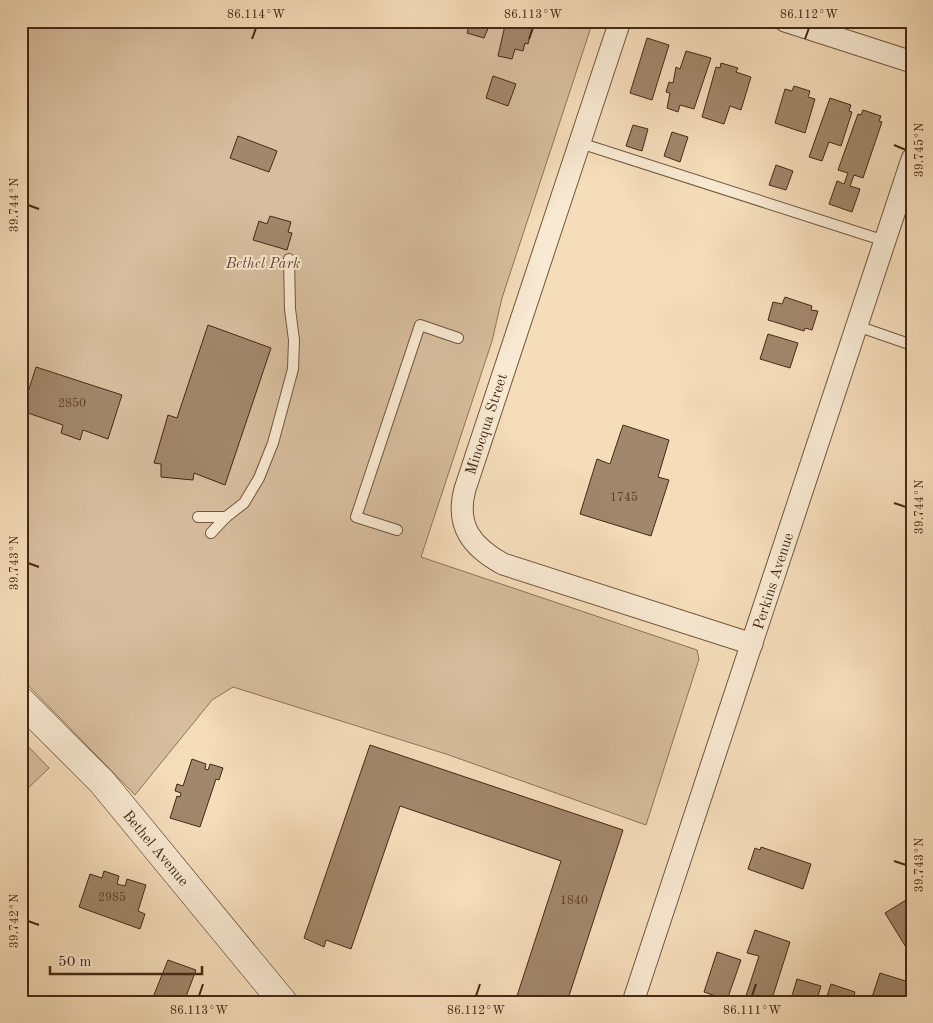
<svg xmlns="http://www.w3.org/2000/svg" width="933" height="1023" font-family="'Old Standard TT',serif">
<rect width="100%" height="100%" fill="#f5ddba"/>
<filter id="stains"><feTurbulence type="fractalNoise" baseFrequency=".004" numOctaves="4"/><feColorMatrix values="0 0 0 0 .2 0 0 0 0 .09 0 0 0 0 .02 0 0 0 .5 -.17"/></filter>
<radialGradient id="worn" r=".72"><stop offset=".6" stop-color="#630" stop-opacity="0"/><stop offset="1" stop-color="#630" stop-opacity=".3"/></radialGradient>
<g fill="#d7be9e" stroke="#8e745a">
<polygon points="21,21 593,21 502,298 492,341 421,557 697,650 699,659 646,825 446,754 233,687 212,700 135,795 21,678"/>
<polygon points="21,739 49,768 21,795"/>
</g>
<g fill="#a1876b" stroke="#462915">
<polygon points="464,21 491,21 484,38 467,33 470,23"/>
<polygon points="506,21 534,21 528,44 525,43 523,51 515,49 512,59 498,56"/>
<polygon points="647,38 669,45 652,100 630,93"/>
<polygon points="686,51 711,58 694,109 680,105 678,112 667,108 670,93 666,92 669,82 673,83 676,67 680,69"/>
<polygon points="721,63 738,68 736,72 751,77 741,110 730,106 724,124 702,117 716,67 720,68"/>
<polygon points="493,76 516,84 508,106 486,98"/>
<polygon points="794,86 810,91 808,97 815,99 805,133 775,123 785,89 792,91"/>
<polygon points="830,98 851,105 849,111 852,112 841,146 829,142 822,161 809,157"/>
<polygon points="863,110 881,116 879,121 882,122 863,178 854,175 850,186 860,189 852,212 829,204 837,181 844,184 848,173 838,170 858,114 861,115"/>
<polygon points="633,125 648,129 642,151 626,146"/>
<polygon points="672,132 688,137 680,162 664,156"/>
<polygon points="238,136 277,151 269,172 230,158"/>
<polygon points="776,165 793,171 786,190 769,185"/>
<polygon points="270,216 291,222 288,232 292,233 287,250 253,240 259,221 267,224"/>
<polygon points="785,297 812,306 811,310 818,311 812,330 805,328 804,331 768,320 773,302 782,304"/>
<polygon points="208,325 271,348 225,485 194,473 193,480 161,477 161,464 154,463 168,415 177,418"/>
<polygon points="768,334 798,343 790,368 760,359"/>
<polygon points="36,367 122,395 108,439 83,430 80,440 61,433 63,425 22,411"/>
<polygon points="623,425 669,440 658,477 669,480 651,536 580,514 597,459 610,464"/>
<polygon points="370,745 623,830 567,1002 515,1002 561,861 400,806 351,949 326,940 324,947 304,938"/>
<polygon points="192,759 206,764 205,769 208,770 210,764 223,768 219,780 216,779 200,827 170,818 177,796 180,797 181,793 175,791 177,784 183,786"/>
<polygon points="761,847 811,864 803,889 748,869 755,848 760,850"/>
<polygon points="104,871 119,876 117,884 125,886 127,879 146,885 138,911 145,914 140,929 79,907 90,874 102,878"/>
<polygon points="906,900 912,909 912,957 885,913"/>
<polygon points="755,930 790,942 771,1002 744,1002 759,956 747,953"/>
<polygon points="717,952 741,960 727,1000 704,992"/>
<polygon points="168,960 196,970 184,1002 151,1002"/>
<polygon points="880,973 912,983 912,1002 886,1002 872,997"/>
<polygon points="797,979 821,986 816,1002 790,1002"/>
<polygon points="831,984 855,992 852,1002 825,1002"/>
</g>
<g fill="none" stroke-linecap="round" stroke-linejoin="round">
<g stroke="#72563e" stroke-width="12">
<g id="lane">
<polyline points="580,143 885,241"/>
<polyline points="857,326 912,345"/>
<polyline points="198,517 226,517 211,533"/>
<polyline points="226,517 244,503 259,478 273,443 293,369 294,340 290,309 289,259"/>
<polyline points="397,530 356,517 420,325 458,338"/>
</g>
</g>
<g stroke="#72563e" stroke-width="23">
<g id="street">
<path d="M620,21L465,489C455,526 472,547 503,564L752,644"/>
<polyline points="785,21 912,62"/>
<polyline points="633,1002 912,159"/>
</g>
</g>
<g stroke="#462915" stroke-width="29">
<polyline id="secondary" points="21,701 102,782 283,1002"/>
</g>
<use href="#lane" stroke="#f8e9d2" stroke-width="10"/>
<use href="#street" stroke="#f8e9d2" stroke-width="21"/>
<use href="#secondary" stroke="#f8e9d2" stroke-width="28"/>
</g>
<path fill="none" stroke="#462915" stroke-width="2" d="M252,39L256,28M529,39L533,28M805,39L809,28M894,145L906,150M28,205L39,209M894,503L906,507M28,563L39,567M894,861L906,865M28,921L39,925M199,996L203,984M476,996L480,984M752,996L756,984"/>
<g text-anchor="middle" stroke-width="4" stroke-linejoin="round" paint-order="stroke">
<g font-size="12" fill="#5d402a">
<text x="72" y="407">2850</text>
<text x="624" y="501">1745</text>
<text x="112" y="901">2985</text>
<text x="574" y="904">1840</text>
</g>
<g font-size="15" font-style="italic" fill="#634730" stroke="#f8e9d2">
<text x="263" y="268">Bethel Park</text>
</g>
<g font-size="15" fill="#462915" stroke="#f8e9d2">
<text transform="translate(486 424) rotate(-72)" y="5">Minocqua Street</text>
<text transform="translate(773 581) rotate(-72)" y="5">Perkins Avenue</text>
<text transform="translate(156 848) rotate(50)" y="5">Bethel Avenue</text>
</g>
</g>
<rect width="933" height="1023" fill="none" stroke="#f5ddba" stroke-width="55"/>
<path d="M50 966v8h152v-8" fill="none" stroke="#462915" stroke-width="2.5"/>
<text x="58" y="966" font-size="15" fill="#462915" stroke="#f8e9d2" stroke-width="4" paint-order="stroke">50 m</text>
<rect x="28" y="28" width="878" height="968" fill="none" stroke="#462915" stroke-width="2"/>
<g font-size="12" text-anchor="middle" fill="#462915">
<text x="256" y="18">86.114°W</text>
<text x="533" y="18">86.113°W</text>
<text x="809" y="18">86.112°W</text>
<text transform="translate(919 150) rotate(-90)" y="4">39.745°N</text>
<text transform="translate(14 205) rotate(-90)" y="4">39.744°N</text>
<text transform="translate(919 507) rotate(-90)" y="4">39.744°N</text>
<text transform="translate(14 563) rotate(-90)" y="4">39.743°N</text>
<text transform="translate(919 865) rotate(-90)" y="4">39.743°N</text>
<text transform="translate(14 921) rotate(-90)" y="4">39.742°N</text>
<text x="199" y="1014">86.113°W</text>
<text x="476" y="1014">86.112°W</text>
<text x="752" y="1014">86.111°W</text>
</g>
<rect width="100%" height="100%" filter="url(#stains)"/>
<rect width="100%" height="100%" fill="url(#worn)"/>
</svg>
